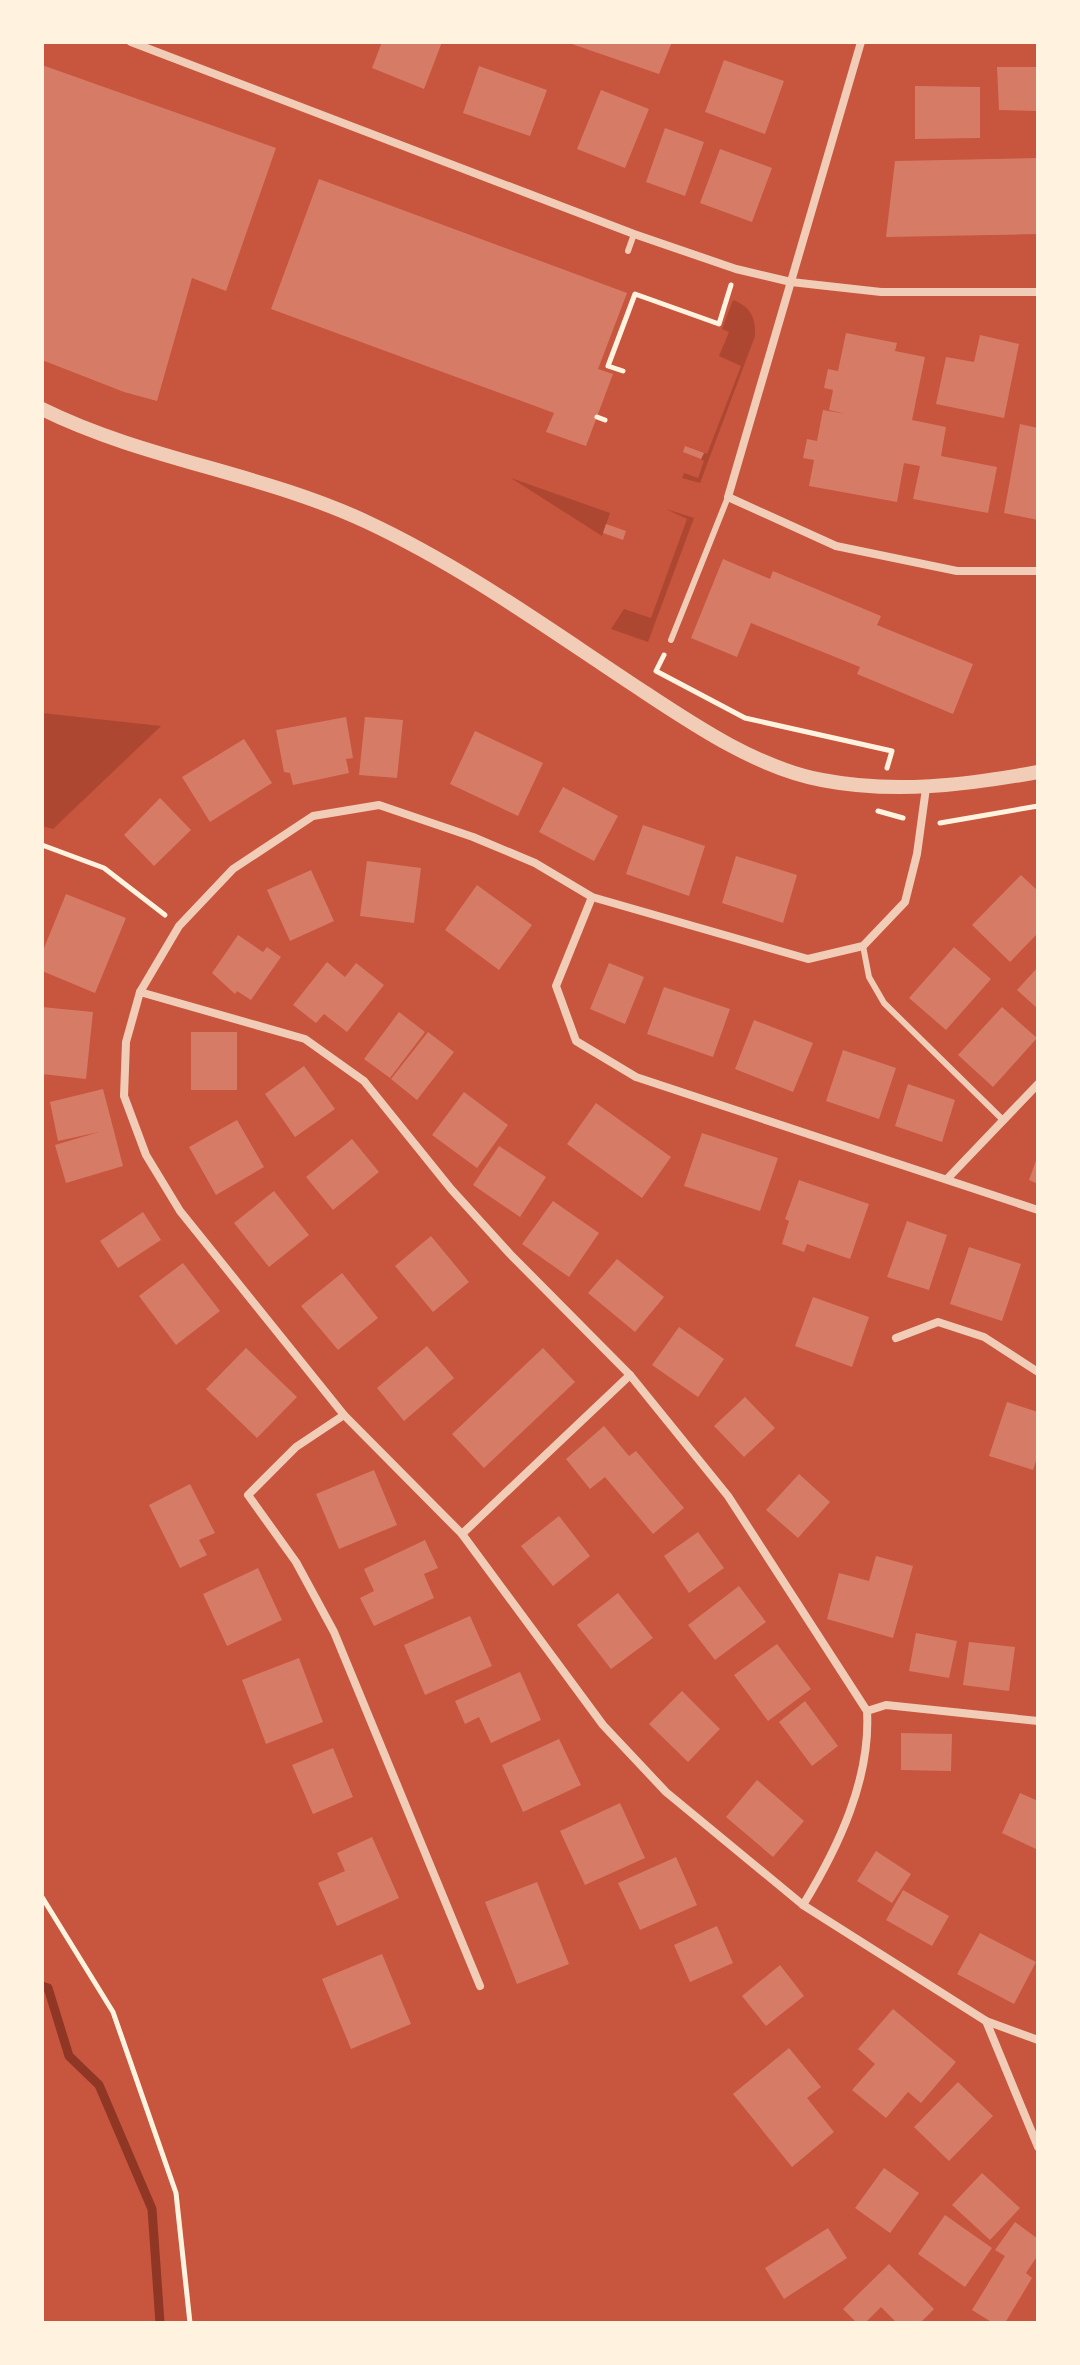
<svg xmlns="http://www.w3.org/2000/svg" width="1080" height="2365" font-family="'Space Grotesk',sans-serif">
<rect width="100%" height="100%" fill="#c8553d"/>
<g fill="#ae4732">
<path d="M733,300C751,307 756,318 755,336L700,483L682,478L684,473L698,478L704,461L701,459L704,453L707,454L741,366L719,356L729,332L722,329Z"/>
<polygon points="511,478 610,513 602,536"/>
<polygon points="666,509 694,518 648,642 611,629 624,609 651,618 687,519"/>
<polygon points="42,713 161,726 53,829 42,826"/>
</g>
<g fill="none" stroke-linecap="round" stroke-linejoin="round">
<polyline stroke="#8f3625" stroke-width="9" points="42,1986 48,1988 69,2056 99,2085 152,2209 160,2323"/>
</g>
<g fill="#d67c66">
<polygon points="382,42 442,42 424,89 372,68"/>
<polygon points="566,42 672,42 659,74"/>
<polygon points="724,60 784,81 765,134 705,112"/>
<polygon points="42,65 276,148 226,291 192,278 157,401 124,392 42,360"/>
<polygon points="479,66 547,90 530,136 463,113"/>
<polygon points="997,67 1038,67 1038,111 999,110"/>
<polygon points="915,86 980,87 980,138 915,139"/>
<polygon points="601,90 649,109 625,168 577,149"/>
<polygon points="665,128 704,142 685,196 646,182"/>
<polygon points="720,149 772,168 752,222 700,203"/>
<polygon points="1038,158 1038,234 886,237 895,161"/>
<polygon points="319,179 627,293 598,369 613,374 586,446 546,432 554,413 271,309"/>
<polygon points="846,333 897,343 895,351 925,357 912,420 946,427 941,456 997,467 988,513 913,499 920,466 904,463 897,502 809,486 814,460 803,458 807,439 817,441 823,410 846,414 829,410 833,390 824,388 828,369 838,371"/>
<polygon points="980,335 1019,344 1004,418 936,404 946,357 974,362"/>
<polygon points="1020,424 1038,428 1038,520 1004,513"/>
<polygon points="685,446 704,453 701,459 683,452"/>
<polygon points="606,524 626,531 623,540 603,533"/>
<polygon points="723,559 770,579 773,571 881,616 877,625 973,664 953,714 857,674 860,667 751,623 737,657 691,638"/>
<polygon points="346,717 353,758 346,759 349,773 293,785 290,773 284,772 276,730"/>
<polygon points="365,717 403,720 397,778 359,775"/>
<polygon points="475,731 543,763 518,816 450,784"/>
<polygon points="244,739 272,783 210,822 182,777"/>
<polygon points="563,787 618,816 594,861 539,832"/>
<polygon points="160,798 191,830 154,866 124,835"/>
<polygon points="643,825 705,846 689,896 626,874"/>
<polygon points="736,856 797,875 783,923 722,903"/>
<polygon points="367,861 421,868 414,923 360,916"/>
<polygon points="311,870 334,921 290,941 267,890"/>
<polygon points="1021,875 1038,891 1038,933 1010,962 972,925"/>
<polygon points="477,885 532,925 499,970 445,930"/>
<polygon points="66,894 126,918 95,993 42,971 42,953"/>
<polygon points="238,935 263,952 267,947 281,957 251,1000 237,991 235,994 212,973"/>
<polygon points="954,947 991,979 946,1030 909,998"/>
<polygon points="327,962 345,977 356,963 384,985 347,1032 324,1014 316,1023 293,1005"/>
<polygon points="609,963 644,977 625,1024 590,1009"/>
<polygon points="1038,967 1038,1009 1017,990"/>
<polygon points="664,987 730,1009 713,1057 647,1034"/>
<polygon points="42,1007 93,1012 86,1079 42,1074"/>
<polygon points="1002,1007 1037,1038 993,1087 958,1055"/>
<polygon points="399,1012 425,1032 390,1078 364,1059"/>
<polygon points="754,1020 813,1043 793,1092 735,1069"/>
<rect x="191" y="1032" width="46" height="58"/>
<polygon points="428,1032 454,1052 417,1100 391,1079"/>
<polygon points="843,1050 896,1068 879,1119 826,1101"/>
<polygon points="304,1066 335,1109 295,1137 265,1094"/>
<polygon points="908,1084 955,1100 942,1142 895,1126"/>
<polygon points="103,1089 123,1166 66,1183 55,1145 99,1132 58,1141 50,1102"/>
<polygon points="464,1092 508,1125 477,1168 432,1135"/>
<polygon points="596,1103 671,1157 642,1198 567,1144"/>
<polygon points="237,1120 264,1167 216,1195 189,1147"/>
<polygon points="702,1133 778,1158 760,1211 684,1186"/>
<polygon points="352,1139 379,1172 333,1210 306,1177"/>
<polygon points="499,1146 546,1177 520,1217 473,1185"/>
<polygon points="1038,1155 1038,1184 1029,1180"/>
<polygon points="799,1180 869,1204 850,1259 807,1244 804,1252 782,1244 789,1221 785,1219"/>
<polygon points="274,1191 309,1235 269,1267 234,1223"/>
<polygon points="553,1201 599,1233 569,1277 522,1244"/>
<polygon points="143,1212 161,1240 118,1268 100,1241"/>
<polygon points="907,1221 947,1235 929,1290 887,1277"/>
<polygon points="431,1236 469,1282 433,1312 395,1266"/>
<polygon points="969,1247 1021,1264 1002,1321 950,1304"/>
<polygon points="617,1259 664,1297 635,1332 588,1293"/>
<polygon points="183,1263 220,1311 176,1345 139,1296"/>
<polygon points="342,1273 378,1318 338,1350 301,1306"/>
<polygon points="813,1297 869,1317 852,1367 795,1346"/>
<polygon points="679,1327 724,1359 698,1397 652,1365"/>
<polygon points="427,1346 454,1378 404,1421 377,1388"/>
<polygon points="246,1348 297,1397 257,1438 206,1389"/>
<polygon points="543,1348 575,1382 484,1468 452,1434"/>
<polygon points="745,1397 775,1428 744,1457 714,1426"/>
<polygon points="1007,1402 1038,1412 1038,1455 1033,1470 989,1456"/>
<polygon points="604,1426 629,1456 636,1451 684,1508 653,1534 605,1477 590,1489 566,1459"/>
<polygon points="374,1470 397,1525 339,1549 316,1494"/>
<polygon points="799,1474 830,1502 798,1538 766,1510"/>
<polygon points="190,1484 215,1533 199,1540 207,1555 180,1568 149,1505"/>
<polygon points="559,1516 590,1556 553,1586 521,1546"/>
<polygon points="698,1532 724,1568 689,1593 664,1556"/>
<polygon points="425,1540 438,1568 424,1574 434,1598 374,1626 360,1598 374,1591 364,1569"/>
<polygon points="876,1556 913,1566 893,1638 827,1619 839,1573 869,1581"/>
<polygon points="258,1568 282,1620 227,1646 203,1594"/>
<polygon points="739,1586 766,1622 715,1660 688,1625"/>
<polygon points="618,1593 653,1638 611,1669 577,1625"/>
<polygon points="470,1616 492,1666 425,1695 404,1645"/>
<polygon points="916,1633 957,1641 949,1678 909,1671"/>
<polygon points="969,1642 1015,1647 1009,1691 963,1685"/>
<polygon points="777,1644 811,1689 768,1721 734,1675"/>
<polygon points="299,1658 323,1722 266,1744 242,1680"/>
<polygon points="520,1672 541,1720 491,1743 479,1717 465,1724 455,1701"/>
<polygon points="682,1691 720,1729 688,1762 649,1724"/>
<polygon points="805,1701 838,1746 812,1766 779,1722"/>
<polygon points="901,1733 952,1734 951,1771 901,1770"/>
<polygon points="559,1739 581,1785 523,1812 502,1765"/>
<polygon points="333,1748 353,1797 313,1814 292,1765"/>
<polygon points="757,1780 804,1821 773,1857 726,1817"/>
<polygon points="1020,1793 1038,1801 1038,1850 1002,1833"/>
<polygon points="620,1803 645,1858 585,1885 560,1831"/>
<polygon points="372,1837 399,1898 337,1926 318,1883 345,1871 337,1853"/>
<polygon points="876,1851 911,1874 892,1903 857,1881"/>
<polygon points="676,1857 697,1905 640,1930 618,1883"/>
<polygon points="537,1882 569,1964 517,1984 485,1902"/>
<polygon points="903,1890 949,1916 932,1946 886,1920"/>
<polygon points="717,1926 733,1963 690,1982 674,1945"/>
<polygon points="980,1933 1036,1962 1014,2004 957,1974"/>
<polygon points="382,1954 411,2024 351,2049 322,1979"/>
<polygon points="780,1965 804,1996 766,2026 742,1996"/>
<polygon points="893,2009 956,2062 921,2103 908,2092 886,2118 852,2090 875,2064 858,2049"/>
<polygon points="789,2048 821,2087 807,2098 834,2132 792,2167 733,2094"/>
<polygon points="958,2082 993,2116 949,2161 914,2127"/>
<polygon points="884,2168 919,2193 890,2233 855,2208"/>
<polygon points="982,2173 1020,2208 990,2240 952,2205"/>
<polygon points="945,2215 992,2248 965,2287 918,2254"/>
<polygon points="1015,2222 1038,2239 1038,2255 1026,2273 1032,2278 1005,2323 993,2323 972,2310 1005,2256 995,2250"/>
<polygon points="828,2228 847,2258 784,2299 765,2268"/>
<polygon points="889,2264 934,2309 920,2323 897,2323 881,2307 865,2323 857,2323 843,2309"/>
</g>
<g fill="none" stroke-linecap="round" stroke-linejoin="round">
<g stroke="#fff3e0" stroke-width="5">
<polyline points="623,371 608,366 635,294 719,324 731,285"/>
<polyline points="597,417 605,420"/>
<polyline points="664,655 656,671 745,718 892,751 887,768"/>
<polyline points="878,811 903,818"/>
<polyline points="940,823 1038,806"/>
<polyline points="42,845 104,868 165,915"/>
<polyline points="42,1897 113,2012 176,2193 190,2323"/>
</g>
<g stroke="#f1ccb7" stroke-width="6">
<polyline points="628,251 634,234"/>
<polyline points="671,640 728,497"/>
<polyline points="863,946 869,977 884,1003 1003,1120"/>
</g>
<g stroke="#f1ccb7" stroke-width="8">
<polyline points="131,42 634,234 736,269 791,282 881,292 1038,292"/>
<polyline points="861,42 728,497 836,546 957,571 1038,571"/>
<polyline points="926,788 917,854 905,902 863,946 808,959 592,897 535,863 473,837 379,805 313,816 233,869 179,926 140,992 126,1042 124,1096 146,1155 180,1211 344,1415 462,1534 603,1725 666,1792 803,1905 986,2021 1038,2040"/>
<polyline points="592,897 556,986 576,1041 636,1077 1038,1210"/>
<path d="M140,992L305,1039L364,1081L451,1189L510,1254L630,1375L728,1496L867,1711C871,1779 838,1848 803,1905"/>
<polyline points="948,1178 1038,1084"/>
<polyline points="896,1338 938,1322 984,1337 1038,1372"/>
<polyline points="344,1415 296,1447 248,1495 296,1562 334,1632 480,1986"/>
<polyline points="462,1534 630,1375"/>
<polyline points="867,1711 886,1705 1038,1721"/>
<polyline points="986,2021 1038,2147"/>
</g>
<path stroke="#f1ccb7" stroke-width="14" d="M42,409C145,460 263,473 367,522C461,566 543,625 629,682C687,720 753,767 822,780C894,794 967,785 1038,772"/>
</g>
<rect width="1080" height="2365" fill="none" stroke="#fff3e0" stroke-width="88"/>
</svg>
